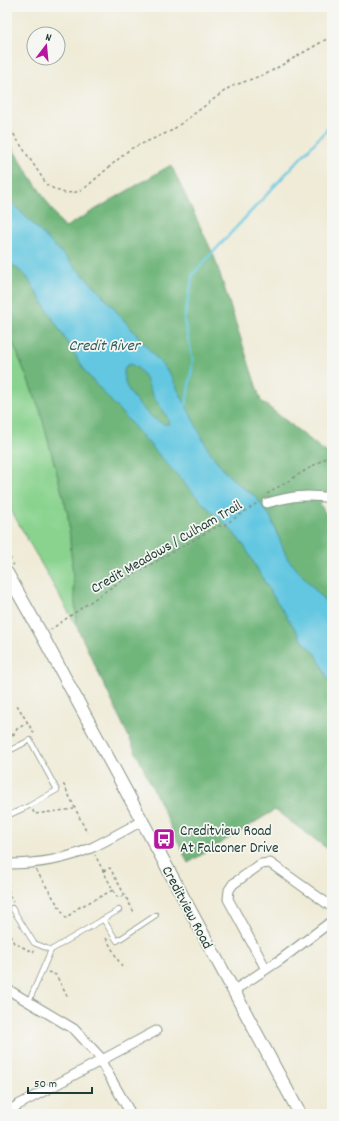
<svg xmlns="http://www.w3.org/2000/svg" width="339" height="1121" font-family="Dekko,sans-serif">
<rect width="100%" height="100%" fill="#f6f6f2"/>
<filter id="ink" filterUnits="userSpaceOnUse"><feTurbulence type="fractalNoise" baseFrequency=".025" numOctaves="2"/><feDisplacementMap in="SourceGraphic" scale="8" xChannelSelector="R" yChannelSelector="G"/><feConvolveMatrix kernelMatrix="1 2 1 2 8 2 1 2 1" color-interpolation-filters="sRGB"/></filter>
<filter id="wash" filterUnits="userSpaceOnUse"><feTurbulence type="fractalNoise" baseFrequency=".012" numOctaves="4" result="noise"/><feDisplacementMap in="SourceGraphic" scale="16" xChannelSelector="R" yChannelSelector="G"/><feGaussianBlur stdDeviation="0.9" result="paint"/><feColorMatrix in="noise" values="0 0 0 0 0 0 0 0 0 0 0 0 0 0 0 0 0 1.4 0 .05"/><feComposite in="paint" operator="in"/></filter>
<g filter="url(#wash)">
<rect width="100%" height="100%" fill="#efebd7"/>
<polygon fill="#8ad38f" stroke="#548862" points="7,328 40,410 68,515 77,627 7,503"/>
<polygon fill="#6fb57a" stroke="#477957" points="7,140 64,228 171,165 214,256 261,401 332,457 332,486 320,504 332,525 332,852 275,810 188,863 77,627 68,515 40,410 7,328"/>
<path fill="#63c7e1" stroke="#41828a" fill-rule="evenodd" d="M7,198L99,291L170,374L208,449L225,472L242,487L255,496L270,516L287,558L332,609V687L316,654L303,641L268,588L245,547L227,525L216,516L193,493L87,374L27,277L7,260ZM130,364C145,370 146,381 152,394C157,405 167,411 169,424C156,427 130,396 126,385C124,379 123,373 125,367Z"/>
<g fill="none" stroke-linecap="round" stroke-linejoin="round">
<polyline stroke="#63c7e1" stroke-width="2.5" points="186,405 193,361 184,320 193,274 332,124"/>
</g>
</g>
<g filter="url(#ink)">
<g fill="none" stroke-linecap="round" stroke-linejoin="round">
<g stroke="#879486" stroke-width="6">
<g id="service">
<polyline points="7,752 30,740 57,790 29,806 7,816"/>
<polyline points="12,908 34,943 51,950"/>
<polyline points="103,919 117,941 156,915"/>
<polyline points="29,1001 51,950 119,910"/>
</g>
</g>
<g stroke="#879486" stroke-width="11">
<g id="minor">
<path d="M267,503C292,496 306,494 332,498"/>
<path d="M7,864C36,864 65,860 91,848C108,840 125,830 142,821"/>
<polyline points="266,969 228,899 229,890 233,884 261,864 270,863 332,907"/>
<polyline points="7,989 74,1029 102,1059 103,1065 131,1114"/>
<polyline points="233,991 280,960 332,921"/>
<polyline points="7,1112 18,1105 156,1031"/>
</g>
</g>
<g stroke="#879486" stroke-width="14">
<polyline id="secondary" points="7,573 43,637 300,1114"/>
</g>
<g stroke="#879486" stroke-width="1.5" stroke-dasharray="3 3" stroke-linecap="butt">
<polyline points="7,124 47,185 56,190 65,193 76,192 85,188 130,149 171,131 230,87 268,73 332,36"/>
<polyline points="267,494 332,454"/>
<polyline points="7,552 14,566"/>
<polyline points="50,630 113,586 218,526 223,526 256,504 258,501"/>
<polyline points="17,705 35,735"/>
<polyline points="7,738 14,734 17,729 27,723"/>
<polyline points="63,785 64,785 87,833"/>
<polyline points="33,810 34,814 74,809"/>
<polyline points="36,870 66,918 78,908 113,890 95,855"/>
<polyline points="103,871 110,868 135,914"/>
<polyline points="8,872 9,895 13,902"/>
<polyline points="113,890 118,898 125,895"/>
<polyline points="7,930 14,943 33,952 34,951"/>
<polyline points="106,938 123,969"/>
<polyline points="48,972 56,975 68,998"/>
</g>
<use href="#service" stroke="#fff" stroke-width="4.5"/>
<use href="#minor" stroke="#fff" stroke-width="9"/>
<use href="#secondary" stroke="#fff" stroke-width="12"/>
</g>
</g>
<defs>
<g id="bus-square" transform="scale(1.15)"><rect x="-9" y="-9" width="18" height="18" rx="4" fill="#b5179e" stroke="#f6f6f2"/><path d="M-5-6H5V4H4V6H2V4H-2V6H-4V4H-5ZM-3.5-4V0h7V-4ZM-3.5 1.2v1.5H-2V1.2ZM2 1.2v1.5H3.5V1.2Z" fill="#fff"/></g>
</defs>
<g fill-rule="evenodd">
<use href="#bus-square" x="164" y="839"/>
</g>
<g text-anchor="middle" stroke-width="3.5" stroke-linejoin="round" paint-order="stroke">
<g font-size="15" fill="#1f3d34" stroke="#f6f6f2">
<text transform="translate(166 546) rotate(-30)" y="5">Credit Meadows / Culham Trail</text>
<text transform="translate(188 907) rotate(62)" y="5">Creditview Road</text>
</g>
<g font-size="15" fill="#1f3d34" stroke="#f6f6f2" text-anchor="start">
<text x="180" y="835">Creditview Road<tspan x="180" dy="17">At Falconer Drive</tspan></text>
</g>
<g font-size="16" font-style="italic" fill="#30605f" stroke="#f6f6f2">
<text x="104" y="350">Credit River</text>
</g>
</g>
<rect width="339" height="1121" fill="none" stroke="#f6f6f2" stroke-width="24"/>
<g transform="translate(46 46) rotate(16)"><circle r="19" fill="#f6f6f2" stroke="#a0aca6"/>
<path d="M0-3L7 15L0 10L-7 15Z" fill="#b5179e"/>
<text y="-6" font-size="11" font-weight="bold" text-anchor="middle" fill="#1f3d34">N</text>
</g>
<path d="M28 1087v6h64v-6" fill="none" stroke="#1f3d34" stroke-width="2"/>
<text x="34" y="1087" font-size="12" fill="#1f3d34" stroke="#f6f6f2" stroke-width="3" paint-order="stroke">50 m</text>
</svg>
